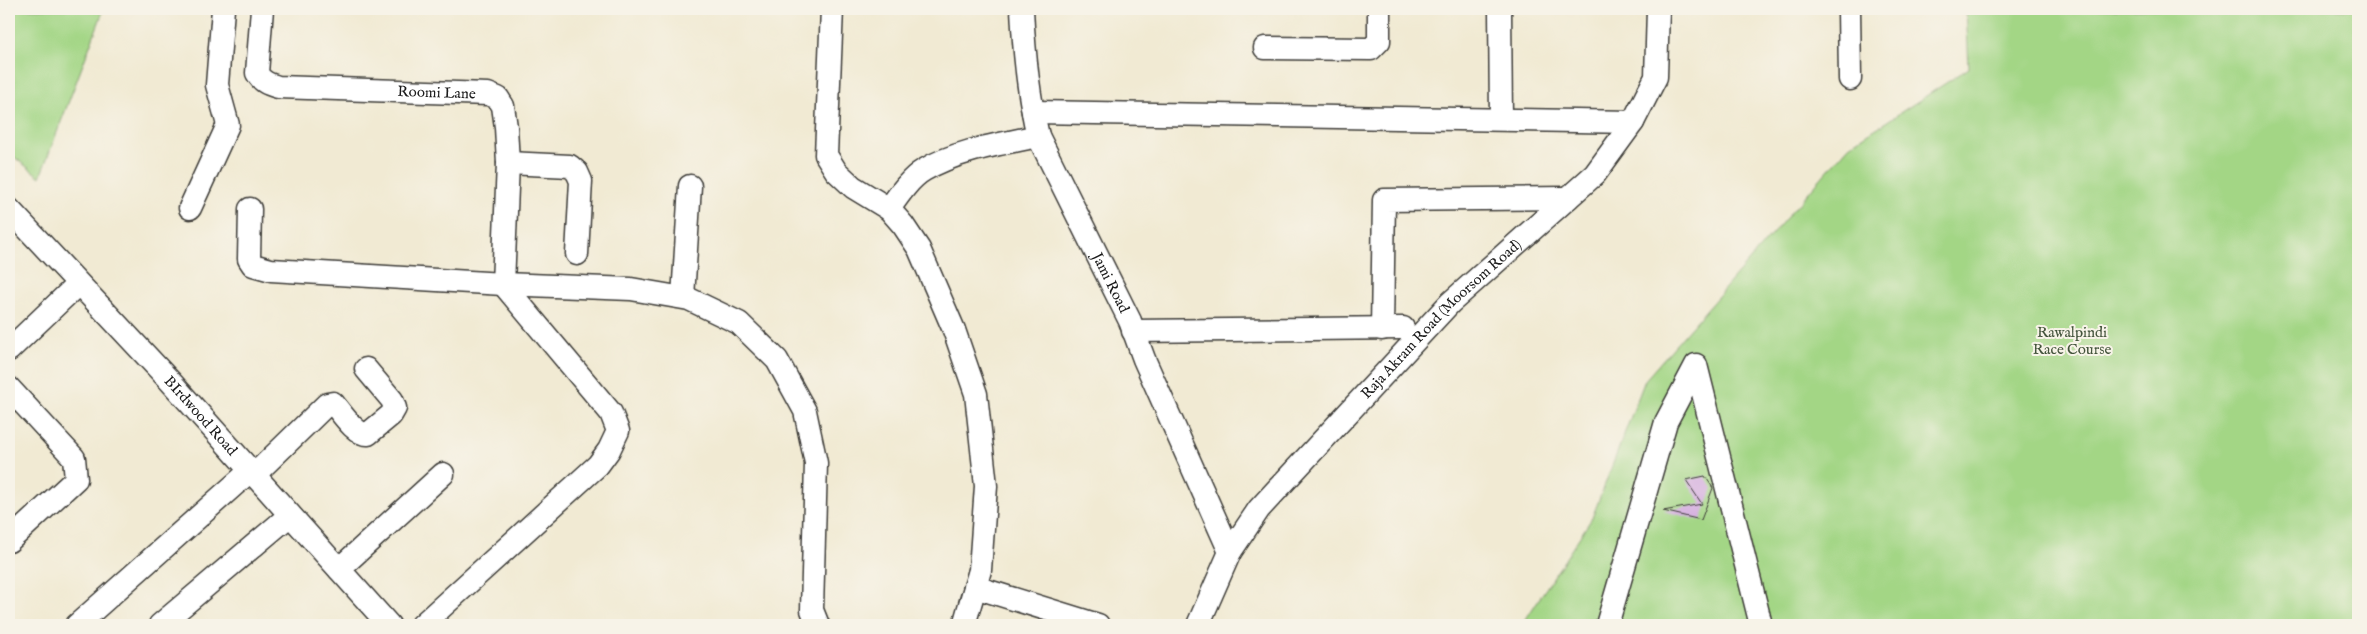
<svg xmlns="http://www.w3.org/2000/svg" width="2367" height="634" font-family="'IM FELL English',serif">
<rect width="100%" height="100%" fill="#f7f3e8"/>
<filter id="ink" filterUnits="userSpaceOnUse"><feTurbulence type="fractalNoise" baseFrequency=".02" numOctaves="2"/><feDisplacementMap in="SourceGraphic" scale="10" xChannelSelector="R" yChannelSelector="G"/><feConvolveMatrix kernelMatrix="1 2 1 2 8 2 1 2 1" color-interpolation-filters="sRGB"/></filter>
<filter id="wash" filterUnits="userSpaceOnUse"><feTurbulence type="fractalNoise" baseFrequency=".0096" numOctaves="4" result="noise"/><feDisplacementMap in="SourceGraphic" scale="20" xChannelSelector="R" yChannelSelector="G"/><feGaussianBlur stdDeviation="1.12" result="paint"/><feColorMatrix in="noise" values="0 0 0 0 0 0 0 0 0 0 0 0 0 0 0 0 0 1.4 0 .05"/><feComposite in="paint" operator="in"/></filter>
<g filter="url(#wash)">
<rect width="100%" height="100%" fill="#f1ead3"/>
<g fill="#a3d685" stroke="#607950">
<polygon points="9,9 104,9 40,177 9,153"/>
<polygon points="1966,9 2358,9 2358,625 1522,625 1592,518 1645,380 1849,146 1969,68"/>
</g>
<g id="blocks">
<polygon fill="#d1a8df" points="1705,476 1713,488 1701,520 1663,511 1702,504 1686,480"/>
</g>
</g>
<g filter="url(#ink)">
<use href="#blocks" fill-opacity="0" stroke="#3c3b37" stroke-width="1"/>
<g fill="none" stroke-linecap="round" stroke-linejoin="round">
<g stroke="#3c3b37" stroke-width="25">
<g id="minor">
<path id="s1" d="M262,9L257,73C262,82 268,84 278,87L488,94L498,98L503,106L506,127L508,163L503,284L611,413L618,431L609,450L598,465L422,625"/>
<polyline points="832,9 826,155 836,171 853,187 889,209 903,225 919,249 954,330 976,394 986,486 980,570 964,625"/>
<path id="s2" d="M1022,9C1024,52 1028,94 1038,136L1130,321L1144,359L1230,552"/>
<polyline points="1500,9 1501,119"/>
<polyline points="1849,9 1850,79"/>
<polyline points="1265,48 1371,49 1379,41 1379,9"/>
<polyline points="1033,112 1633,122"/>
<polyline points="508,163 570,166 577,172 581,181 577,254"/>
<polyline points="190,208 228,125 217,85 223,9"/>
<path id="s3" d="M9,209L170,381L389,625"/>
<polyline points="250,209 249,259 253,265 271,270 503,284 631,289 689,299 739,323 777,360 805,411 816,463 812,610 818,625"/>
<path d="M889,209C898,196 910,178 924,170C958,150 1001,144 1038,136"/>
<polyline points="683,297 690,186"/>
<polyline points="1382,329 1384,200 1568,198"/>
<polyline points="1133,331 1403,328"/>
<polyline points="9,350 78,284"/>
<polyline points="9,388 74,458 76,479 9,541"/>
<path d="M254,475L327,404L333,403C341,412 355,435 368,434L391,415L395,408L392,400L366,369"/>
<polyline points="339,569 443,474"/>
<polyline points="975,587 1098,625"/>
<polyline points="77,625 250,471"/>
<polyline points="160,625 290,515"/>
<path id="s4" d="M1198,625L1230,552L1259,509L1450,303L1595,174L1633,122L1656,77L1658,9"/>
<polyline points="1607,625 1666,422 1696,365 1761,625"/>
</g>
</g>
<use href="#minor" stroke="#fff" stroke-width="22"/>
</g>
</g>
<g text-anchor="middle" stroke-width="4" stroke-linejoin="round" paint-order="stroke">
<g font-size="15" fill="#1c1c1c" stroke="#f7f3e8">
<text dy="5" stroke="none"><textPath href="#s1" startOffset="249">Roomi Lane</textPath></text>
<text dy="5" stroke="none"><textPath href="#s2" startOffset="292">Jami Road</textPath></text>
<text dy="5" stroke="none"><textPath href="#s4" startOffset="395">Raja Akram Road (Moorsom Road)</textPath></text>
<text dy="5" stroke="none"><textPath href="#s3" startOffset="282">BIrdwood Road</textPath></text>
</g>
<g font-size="15" fill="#44543c" stroke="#f7f3e8">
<text x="2072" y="337">Rawalpindi<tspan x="2072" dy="17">Race Course</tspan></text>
</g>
</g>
<rect width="2367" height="634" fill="none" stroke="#f7f3e8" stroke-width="30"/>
</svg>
